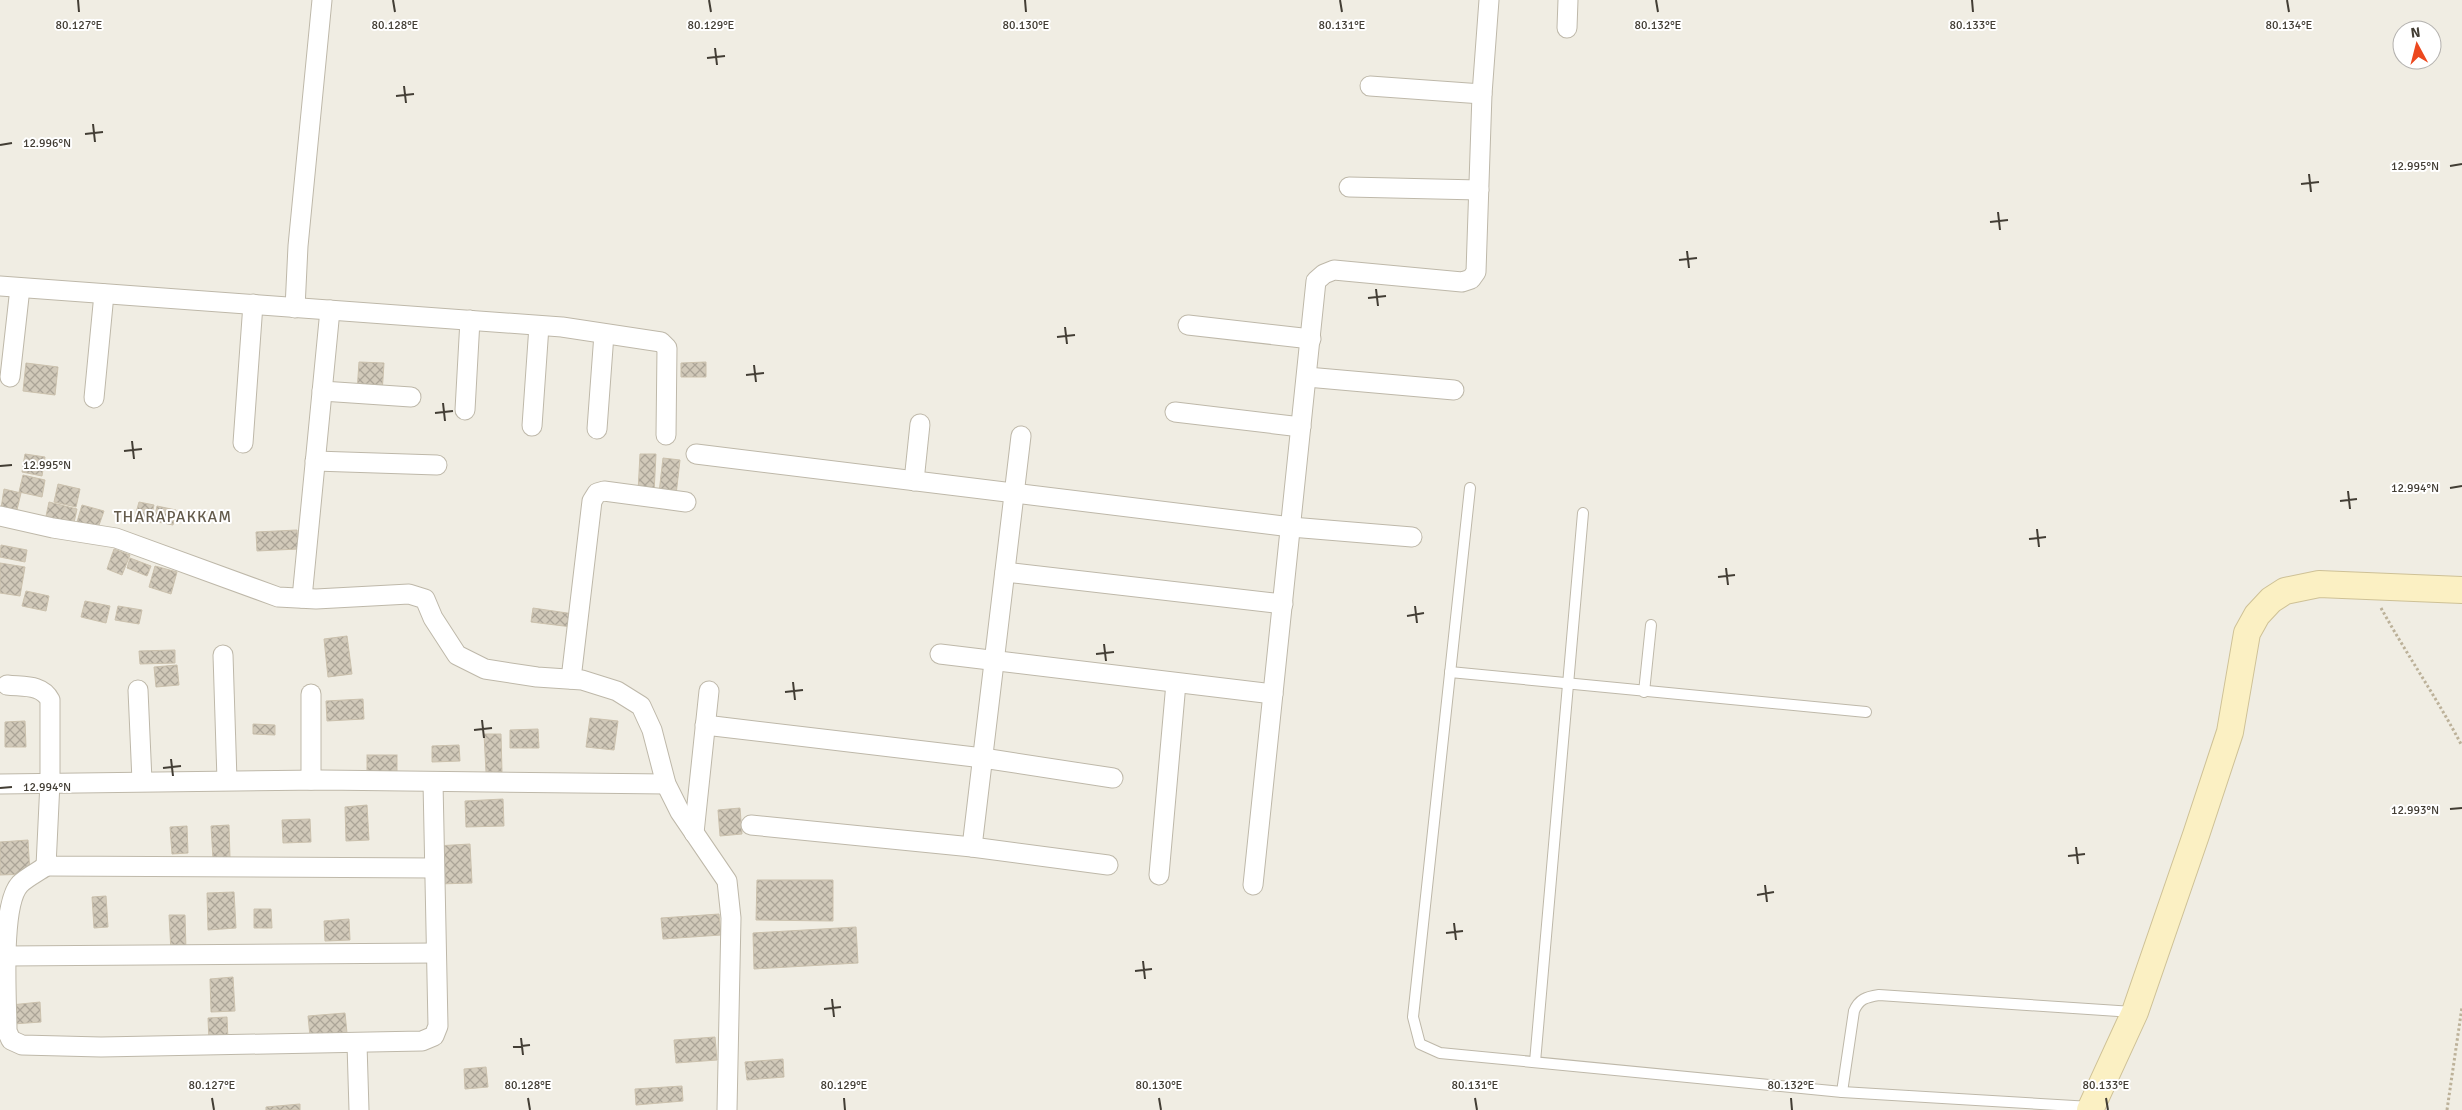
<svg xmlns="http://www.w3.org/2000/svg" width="2462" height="1110" font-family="Signika,sans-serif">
<defs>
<pattern id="building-cross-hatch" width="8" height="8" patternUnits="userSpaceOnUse" patternTransform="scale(1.25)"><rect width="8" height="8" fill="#d1c9b9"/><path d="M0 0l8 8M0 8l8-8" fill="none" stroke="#aba497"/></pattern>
</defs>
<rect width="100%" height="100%" fill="#f0ede3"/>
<g fill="url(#building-cross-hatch)" stroke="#cbc1ad">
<polygon points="359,362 384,363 382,394 357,392"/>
<polygon points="706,362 706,377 681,377 681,363"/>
<polygon points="26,363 58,367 55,395 23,391"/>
<polygon points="25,454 45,457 42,476 22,472"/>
<polygon points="640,454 656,454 654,493 638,492"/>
<polygon points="663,458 680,460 676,495 659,493"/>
<polygon points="23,475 45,480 42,497 19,492"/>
<polygon points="58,484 80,489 76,507 54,502"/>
<polygon points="4,489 21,493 15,518 0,515"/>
<polygon points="49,502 77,509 73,527 45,521"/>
<polygon points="139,502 154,505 150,523 134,520"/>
<polygon points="82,505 104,511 98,528 77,522"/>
<polygon points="157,506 176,510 173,525 154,521"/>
<polygon points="297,530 298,549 257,551 256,532"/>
<polygon points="1,545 27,550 25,562 0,557"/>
<polygon points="114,549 130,555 122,575 107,569"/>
<polygon points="130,558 151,566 147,576 127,568"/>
<polygon points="0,563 25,567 20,596 0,593"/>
<polygon points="155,566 177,572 171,594 149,587"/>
<polygon points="26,591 49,596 46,611 22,606"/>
<polygon points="85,601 110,606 106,623 81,617"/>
<polygon points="118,606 142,610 139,624 115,620"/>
<polygon points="533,608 574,614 572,627 531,622"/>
<polygon points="347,636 352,674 328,677 324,639"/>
<polygon points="175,650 175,663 140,664 139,651"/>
<polygon points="177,665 179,685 156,687 154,667"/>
<polygon points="363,699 364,719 327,721 326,701"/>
<polygon points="590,718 618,721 614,750 586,747"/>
<polygon points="25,721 26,747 5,747 5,722"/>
<polygon points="253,724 275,725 275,735 253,734"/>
<polygon points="538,729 539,748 510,748 510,730"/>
<polygon points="484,734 501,734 502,772 486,772"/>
<polygon points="459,745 460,761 432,762 432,746"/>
<rect x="367" y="755" width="30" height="24"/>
<polygon points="503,799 504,826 466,827 465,801"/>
<polygon points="367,805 369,840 346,841 345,807"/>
<polygon points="740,808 742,834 720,836 718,810"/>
<polygon points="310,819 311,842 283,843 282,820"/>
<polygon points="229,825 230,858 213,859 211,826"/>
<polygon points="187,826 188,853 172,854 170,827"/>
<polygon points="28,840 30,874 0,875 0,842"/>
<polygon points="470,844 472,883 438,884 436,846"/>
<polygon points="757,880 833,880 833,921 756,920"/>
<polygon points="234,892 236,928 208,930 207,893"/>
<polygon points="106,896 108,927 94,928 92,897"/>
<polygon points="254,909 271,909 272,928 254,928"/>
<polygon points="719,914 721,935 663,939 661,918"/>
<polygon points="169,915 185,915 186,950 171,951"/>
<polygon points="349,919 350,940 325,941 324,921"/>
<polygon points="856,927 858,963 754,969 753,933"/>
<polygon points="233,977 235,1011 211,1012 210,979"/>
<polygon points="40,1002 41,1022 13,1024 11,1005"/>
<polygon points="345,1013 347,1033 310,1036 308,1016"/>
<polygon points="227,1017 228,1040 209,1041 208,1018"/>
<polygon points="715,1037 717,1060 676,1063 674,1040"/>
<polygon points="783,1059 784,1077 747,1080 745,1062"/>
<polygon points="486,1067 488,1087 465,1089 464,1069"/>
<polygon points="682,1086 683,1101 636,1105 635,1089"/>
<polygon points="300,1104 300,1110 266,1110 266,1107"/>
</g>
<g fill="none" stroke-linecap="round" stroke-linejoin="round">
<g stroke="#beb8a9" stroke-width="12">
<g id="lane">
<polyline points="1470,488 1413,1017 1420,1044 1440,1053 1842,1092 2091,1107"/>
<polyline points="1450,672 1866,712"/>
<polyline points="1644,692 1651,625"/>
<polyline points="1535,1062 1583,513"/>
<path d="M1842,1092L1854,1011C1859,999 1866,997 1879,995L2133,1012"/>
</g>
</g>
<g stroke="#beb8a9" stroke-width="21">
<g id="street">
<polyline points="1567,28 1568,0"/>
<polyline points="1370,86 1482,94"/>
<polyline points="1349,187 1479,190"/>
<polyline points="0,286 562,327 661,342 667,348 666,435"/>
<polyline points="295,308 298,246 322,0"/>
<polyline points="1188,325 1311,339"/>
<polyline points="10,377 20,288"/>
<polyline points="1307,377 1454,390"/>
<polyline points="322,391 411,397"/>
<polyline points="94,398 104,294"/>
<polyline points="465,410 470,320"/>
<polyline points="1175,412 1301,427"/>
<polyline points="532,426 539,326"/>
<polyline points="597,429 604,334"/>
<polyline points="243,443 253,304"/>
<polyline points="696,454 1291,527 1412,537"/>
<polyline points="315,461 437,465"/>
<polyline points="914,481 920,424"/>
<polyline points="0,516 53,528 116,538 278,597 316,599 409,594 425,599 433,618 457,655 485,669 537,677 582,680 617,691 641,706 652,730 666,784 680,812 727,881 731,918 727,1110"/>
<polyline points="1005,572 1283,604"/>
<polyline points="302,598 330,310"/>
<polyline points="940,654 1273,694"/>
<polyline points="223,655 227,780"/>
<polyline points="571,679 592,501 597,493 604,491 686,502"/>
<path d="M7,685C23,687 42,684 50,700V782L46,866L434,868"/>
<polyline points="138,690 142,781"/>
<polyline points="311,694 311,780"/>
<polyline points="705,725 983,758 1113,778"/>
<polyline points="0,784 321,780 666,784"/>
<polyline points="751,825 972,847 1108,865"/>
<polyline points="694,833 709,691"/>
<polyline points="972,847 1021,436"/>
<path d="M46,866C38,872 27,877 20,884C0,905 7,1000 7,1031L11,1040L22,1045L101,1047L422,1041L434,1036L438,1026L433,782"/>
<polyline points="1159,875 1176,683"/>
<polyline points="1253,885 1316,281 1324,274 1334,270 1462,282 1471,279 1476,272 1482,94 1489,0"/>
<polyline points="7,956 436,953"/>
<polyline points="357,1044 359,1110"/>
</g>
</g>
<g stroke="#cec196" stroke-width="28">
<polyline id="secondary" points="2090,1110 2135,1012 2196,835 2230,732 2247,633 2257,615 2271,600 2285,591 2319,584 2462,590"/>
</g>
<g stroke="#bcb199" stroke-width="3" stroke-dasharray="2.5 2.5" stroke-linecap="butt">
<path d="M2381,608C2407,655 2437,698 2462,746"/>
<polyline points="2447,1110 2462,1007"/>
</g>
<use href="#lane" stroke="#fff" stroke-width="10"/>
<use href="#street" stroke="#fff" stroke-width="19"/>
<use href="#secondary" stroke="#fbf0c3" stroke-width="26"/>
</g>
<path fill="none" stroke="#423d34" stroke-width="2" d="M78,0L79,12M393,0L395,12M709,0L711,12M1025,0L1026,12M1340,0L1342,12M1656,0L1658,12M1972,0L1973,12M2287,0L2289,12M715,48L717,65M707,58L725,56M404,86L406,103M396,96L414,94M93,124L95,142M85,134L103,132M0,145L12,143M2450,166L2462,164M2309,174L2311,192M2301,184L2319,182M1998,212L2000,230M1990,222L2008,220M1687,251L1689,268M1679,260L1697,258M1376,289L1378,306M1368,298L1386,296M1065,327L1067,344M1057,337L1075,335M754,365L756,382M746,375L764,373M443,403L445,421M435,413L453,411M132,441L134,459M124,451L142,449M0,466L12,465M2450,488L2462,486M2348,491L2350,509M2340,501L2357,499M2037,529L2039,547M2029,539L2046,537M1726,568L1728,585M1718,577L1735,575M1415,606L1417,623M1407,616L1424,613M1104,644L1106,661M1096,654L1114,652M793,682L795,700M785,692L803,690M482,720L484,738M474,730L492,728M171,759L173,776M163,768L181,766M0,788L12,787M2450,809L2462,808M2076,847L2078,864M2068,856L2085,854M1765,885L1767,902M1757,895L1774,892M1454,923L1456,940M1446,933L1463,931M1143,961L1145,979M1135,971L1152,969M832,999L834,1017M824,1009L841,1007M521,1038L523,1055M513,1047L530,1045M212,1098L214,1110M528,1098L530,1110M844,1098L845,1110M1159,1098L1161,1110M1475,1098L1477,1110M1791,1098L1792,1110M2106,1098L2108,1110"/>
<g text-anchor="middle" stroke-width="4" stroke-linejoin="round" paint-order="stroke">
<g font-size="16" letter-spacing="1" fill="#645b4c" stroke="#fff">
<text x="173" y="522">THARAPAKKAM</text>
</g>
</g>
<g font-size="12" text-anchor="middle" fill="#423d34" stroke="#fff" stroke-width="4" stroke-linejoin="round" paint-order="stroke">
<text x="79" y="29">80.127°E</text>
<text x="395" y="29">80.128°E</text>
<text x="711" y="29">80.129°E</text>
<text x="1026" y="29">80.130°E</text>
<text x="1342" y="29">80.131°E</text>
<text x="1658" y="29">80.132°E</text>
<text x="1973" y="29">80.133°E</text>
<text x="2289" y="29">80.134°E</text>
<text x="47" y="147">12.996°N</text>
<text x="2415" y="170">12.995°N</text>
<text x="47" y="469">12.995°N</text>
<text x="2415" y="492">12.994°N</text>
<text x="47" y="791">12.994°N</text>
<text x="2415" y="814">12.993°N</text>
<text x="212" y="1089">80.127°E</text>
<text x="528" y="1089">80.128°E</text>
<text x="844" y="1089">80.129°E</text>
<text x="1159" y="1089">80.130°E</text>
<text x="1475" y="1089">80.131°E</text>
<text x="1791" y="1089">80.132°E</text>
<text x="2106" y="1089">80.133°E</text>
</g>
<g transform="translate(2417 45) rotate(353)"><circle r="24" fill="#ffffff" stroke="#b3b1ae"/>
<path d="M0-4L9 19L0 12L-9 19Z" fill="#ec481e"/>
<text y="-8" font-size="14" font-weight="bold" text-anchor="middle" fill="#423d34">N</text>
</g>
</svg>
